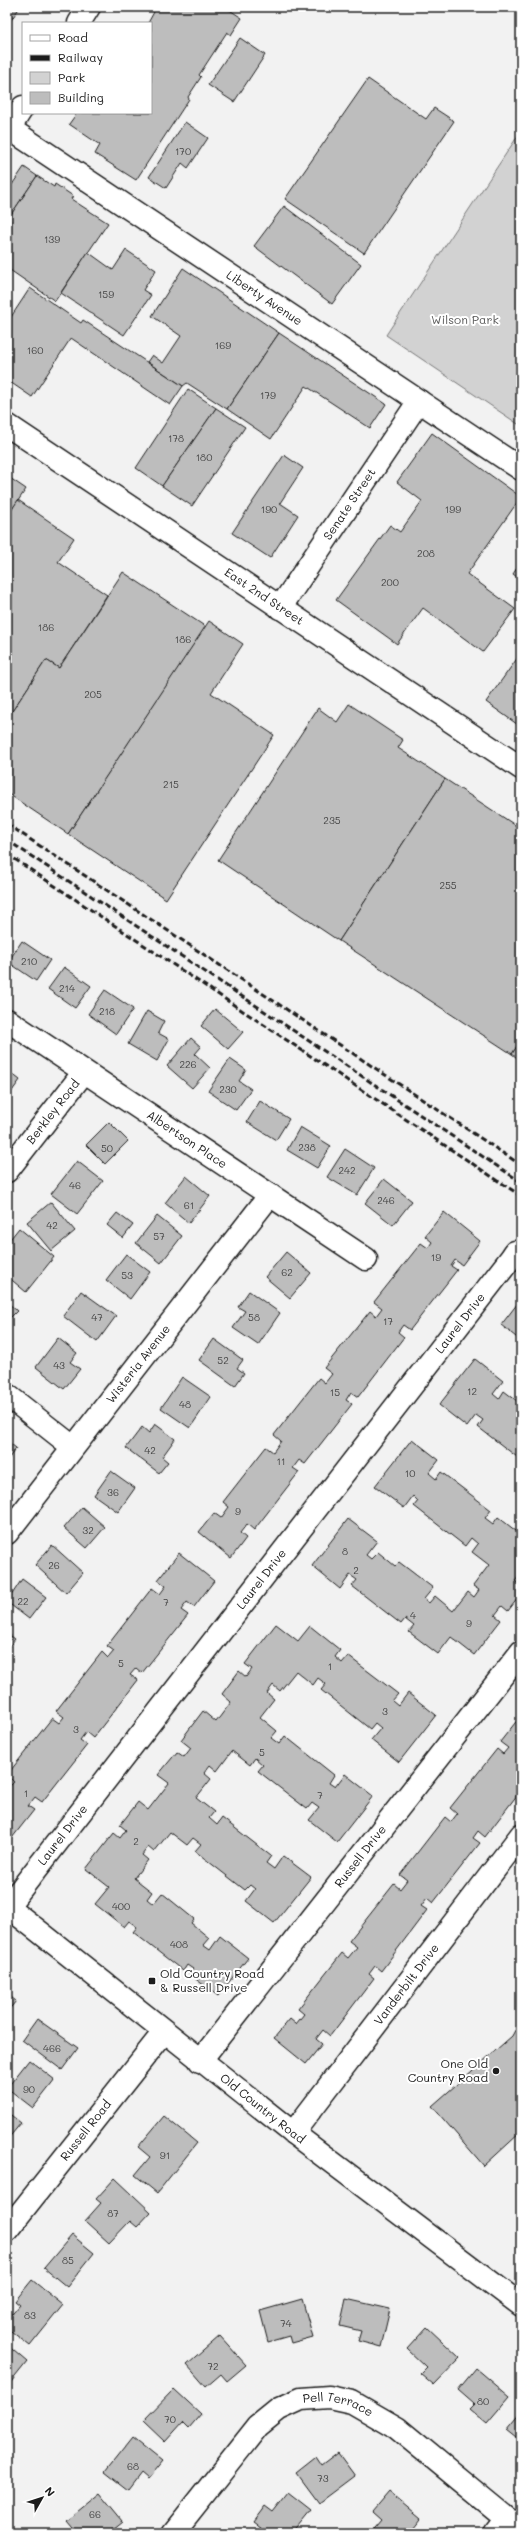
<svg xmlns="http://www.w3.org/2000/svg" width="528" height="2540" font-family="Mali,sans-serif">
<rect width="100%" height="100%" fill="#f2f2f2"/>
<filter id="ink" filterUnits="userSpaceOnUse"><feTurbulence type="fractalNoise" baseFrequency=".025" numOctaves="2"/><feDisplacementMap in="SourceGraphic" scale="8" xChannelSelector="R" yChannelSelector="G"/><feConvolveMatrix kernelMatrix="1 2 1 2 8 2 1 2 1" color-interpolation-filters="sRGB"/></filter>
<g filter="url(#ink)">
<polygon fill="#d2d2d2" stroke="#777" points="521,131 521,426 386,335"/>
<g fill="#bdbdbd" stroke="#1c1c1c">
<polygon points="7,7 20,7 7,26"/>
<polygon points="147,7 225,7 242,18 231,35 227,32 199,75 201,77 188,97 189,99 136,180 95,154 100,145 69,124 77,113 151,113 151,23 148,23 154,12"/>
<polygon points="240,38 265,55 234,102 208,85"/>
<polygon points="368,79 426,119 434,108 454,121 364,253 285,199"/>
<polygon points="185,122 208,138 188,168 182,163 166,188 149,177"/>
<polygon points="24,167 37,176 8,219 7,192"/>
<polygon points="37,176 54,187 55,184 73,196 71,199 108,223 55,301 7,268 7,226 11,221 8,219"/>
<polygon points="284,206 361,264 332,304 254,246"/>
<polygon points="126,250 156,270 143,290 151,295 124,335 61,293 88,252 113,270"/>
<polygon points="183,268 279,333 227,409 187,383 183,386 147,362 152,355 163,363 181,336 152,316"/>
<polygon points="30,288 81,323 83,320 183,386 170,405 71,338 32,397 7,380 7,323"/>
<polygon points="279,333 386,404 370,428 306,386 271,439 227,409"/>
<polygon points="188,389 216,408 162,486 136,468"/>
<polygon points="216,408 245,427 192,506 162,486"/>
<polygon points="432,433 521,497 467,574 515,609 483,652 423,608 397,644 336,600 390,525 400,532 422,501 397,482"/>
<polygon points="284,455 303,468 280,503 298,515 270,558 232,533"/>
<polygon points="7,476 26,489 7,517"/>
<polygon points="18,500 74,538 58,562 107,595 59,668 46,660 7,719 7,517"/>
<polygon points="521,562 521,580 513,574"/>
<polygon points="123,572 206,627 68,834 7,793 7,719 46,660 59,668"/>
<polygon points="209,621 243,644 211,693 274,735 166,899 68,834"/>
<polygon points="521,653 521,727 486,702"/>
<polygon points="349,704 403,740 398,748 445,779 339,941 218,860 318,708 337,722"/>
<polygon points="445,779 521,829 521,1040 512,1054 339,941"/>
<polygon points="22,941 50,960 36,981 8,962"/>
<polygon points="64,967 91,986 75,1008 48,989"/>
<polygon points="105,990 133,1009 116,1034 88,1014"/>
<polygon points="215,1009 243,1032 228,1049 201,1026"/>
<polygon points="147,1011 164,1021 158,1033 169,1039 157,1061 128,1044"/>
<polygon points="191,1038 201,1047 195,1054 210,1068 192,1088 167,1066"/>
<polygon points="521,1040 521,1061 512,1054"/>
<polygon points="230,1059 246,1070 239,1081 251,1089 236,1110 208,1091"/>
<polygon points="7,1070 20,1080 7,1098"/>
<polygon points="260,1101 289,1119 276,1140 247,1122"/>
<polygon points="109,1122 128,1141 105,1164 86,1145"/>
<polygon points="300,1127 331,1146 317,1168 287,1150"/>
<polygon points="345,1149 374,1168 357,1195 327,1177"/>
<polygon points="77,1161 103,1181 77,1214 51,1194"/>
<polygon points="186,1176 210,1196 189,1223 165,1203"/>
<polygon points="384,1179 412,1201 393,1225 365,1203"/>
<polygon points="51,1202 75,1231 51,1251 27,1222"/>
<polygon points="444,1212 480,1241 462,1265 455,1260 451,1266 457,1270 410,1330 403,1325 398,1332 404,1337 358,1397 351,1392 346,1400 352,1404 305,1464 299,1460 293,1468 299,1472 254,1530 247,1524 240,1533 246,1538 231,1558 199,1532 214,1513 221,1518 229,1507 223,1502 266,1447 273,1452 281,1441 274,1435 319,1378 325,1383 332,1374 324,1368 370,1311 376,1316 382,1308 374,1302 421,1243 428,1248 432,1242 425,1236"/>
<polygon points="117,1213 133,1225 123,1238 107,1225"/>
<polygon points="157,1216 182,1236 161,1263 136,1243"/>
<polygon points="19,1228 54,1257 26,1292 7,1276 7,1243"/>
<polygon points="286,1252 311,1273 290,1298 265,1277"/>
<polygon points="126,1254 150,1272 130,1299 106,1280"/>
<polygon points="81,1291 116,1316 97,1342 63,1316"/>
<polygon points="249,1291 280,1313 258,1345 233,1328 245,1311 238,1307"/>
<polygon points="521,1299 521,1341 501,1325"/>
<polygon points="7,1302 17,1311 9,1319 7,1317"/>
<polygon points="58,1338 77,1353 70,1362 80,1369 64,1389 36,1367"/>
<polygon points="214,1339 243,1360 237,1368 244,1373 235,1386 199,1360"/>
<polygon points="475,1359 503,1381 493,1394 499,1399 504,1391 521,1404 521,1460 478,1427 483,1420 476,1415 467,1427 439,1405"/>
<polygon points="182,1377 211,1397 190,1428 161,1408"/>
<polygon points="155,1424 175,1439 162,1457 168,1462 159,1473 126,1448 142,1427 149,1433"/>
<polygon points="412,1439 439,1460 429,1473 436,1479 441,1472 491,1510 485,1518 493,1524 498,1517 516,1531 521,1525 521,1574 515,1581 521,1586 521,1594 508,1611 502,1606 495,1615 501,1620 474,1655 451,1637 438,1654 409,1632 414,1626 405,1619 401,1624 352,1586 357,1580 350,1575 340,1589 312,1566 348,1519 377,1541 366,1555 371,1559 378,1552 395,1566 399,1562 433,1588 424,1599 429,1603 435,1596 453,1611 468,1592 474,1597 479,1590 473,1586 489,1565 472,1552 478,1544 471,1538 465,1546 414,1506 418,1501 413,1496 404,1508 375,1486"/>
<polygon points="7,1441 16,1448 7,1461"/>
<polygon points="111,1471 135,1488 118,1512 94,1495"/>
<polygon points="82,1507 105,1527 87,1548 64,1528"/>
<polygon points="52,1545 83,1573 66,1593 35,1565"/>
<polygon points="179,1553 214,1581 194,1607 187,1602 181,1610 188,1615 142,1673 136,1668 130,1675 138,1680 93,1738 86,1732 80,1740 87,1745 42,1802 35,1797 28,1806 34,1810 12,1838 7,1834 7,1789 14,1782 7,1775 52,1718 59,1723 64,1717 56,1711 102,1652 108,1658 114,1651 107,1646 152,1588 160,1594 166,1586 158,1580"/>
<polygon points="22,1579 46,1597 29,1619 7,1602"/>
<polygon points="276,1624 298,1641 310,1626 340,1650 335,1657 342,1663 348,1656 398,1694 392,1701 398,1706 408,1693 436,1715 399,1762 371,1740 381,1728 375,1723 370,1729 321,1690 326,1684 318,1678 313,1685 296,1671 280,1691 273,1685 267,1693 274,1699 260,1717 277,1731 271,1738 279,1744 285,1736 334,1775 329,1783 335,1787 345,1774 373,1796 337,1842 309,1820 319,1808 312,1803 307,1809 258,1771 263,1765 255,1758 250,1765 232,1751 217,1771 210,1765 204,1773 211,1779 196,1798 214,1812 209,1818 217,1825 222,1818 271,1856 266,1863 274,1869 283,1856 311,1877 274,1923 246,1901 255,1889 250,1885 245,1890 195,1851 201,1844 193,1838 187,1845 170,1832 154,1852 148,1847 142,1855 148,1860 134,1878 152,1892 147,1899 153,1904 162,1893 194,1919 191,1923 209,1938 203,1945 210,1950 220,1936 248,1958 218,1996 189,1974 193,1969 187,1965 183,1971 133,1932 137,1927 129,1921 124,1927 95,1904 109,1887 86,1869 114,1833 120,1838 126,1830 120,1825 138,1802 148,1810 169,1783 158,1775 177,1752 184,1757 191,1748 181,1740 203,1711 216,1722 231,1702 222,1694 239,1671 246,1677 252,1669 245,1664"/>
<polygon points="7,1633 15,1639 7,1649"/>
<polygon points="519,1718 521,1790 485,1837 478,1831 473,1838 480,1843 433,1903 427,1898 421,1906 427,1910 381,1971 375,1966 369,1974 374,1978 330,2036 323,2030 316,2039 322,2044 306,2064 274,2038 290,2019 296,2024 304,2014 298,2009 342,1953 348,1958 357,1947 349,1941 394,1884 400,1889 407,1880 400,1875 445,1817 451,1822 457,1814 450,1808 497,1749 503,1754 508,1748 500,1742"/>
<polygon points="7,1994 16,2001 7,2012"/>
<polygon points="37,2019 78,2048 62,2070 22,2040"/>
<polygon points="521,2019 521,2132 484,2166 432,2106 512,2036"/>
<polygon points="29,2060 55,2080 33,2108 7,2088"/>
<polygon points="7,2112 21,2123 7,2140"/>
<polygon points="164,2116 197,2143 157,2193 135,2175 150,2157 138,2147"/>
<polygon points="115,2178 151,2212 137,2227 130,2221 109,2243 85,2221 101,2203 96,2199"/>
<polygon points="72,2235 94,2253 67,2287 44,2268"/>
<polygon points="32,2280 63,2305 30,2346 7,2328 7,2320 20,2305 15,2301"/>
<polygon points="302,2299 313,2337 291,2343 289,2336 268,2342 260,2311"/>
<polygon points="346,2299 390,2309 381,2347 358,2341 361,2331 340,2326"/>
<polygon points="427,2327 460,2358 434,2385 420,2373 426,2367 407,2349"/>
<polygon points="220,2336 246,2365 227,2381 221,2374 206,2387 187,2365"/>
<polygon points="7,2345 27,2362 11,2382 7,2378"/>
<polygon points="476,2368 510,2397 487,2424 469,2409 474,2404 458,2390"/>
<polygon points="174,2389 201,2414 189,2428 183,2422 165,2442 143,2421"/>
<polygon points="521,2412 521,2442 506,2430"/>
<polygon points="133,2437 163,2461 148,2479 141,2473 128,2490 105,2472"/>
<polygon points="338,2453 355,2476 319,2503 296,2472 315,2457 321,2466"/>
<polygon points="389,2492 420,2518 408,2533 370,2533 381,2520 372,2512"/>
<polygon points="99,2493 122,2521 107,2533 77,2533 66,2520"/>
<polygon points="288,2493 311,2511 293,2533 268,2533 253,2522 265,2506 273,2512"/>
</g>
<g fill="none" stroke-linecap="round" stroke-linejoin="round">
<g stroke="#1c1c1c" stroke-width="25">
<g id="minor">
<polyline points="79,23 89,7"/>
<path id="s1" d="M7,127L521,469"/>
<polyline points="7,132 23,107"/>
<path id="s2" d="M7,425L521,768"/>
<path id="s3" d="M280,608L419,401"/>
<path id="s4" d="M7,1020L366,1259"/>
<path id="s5" d="M7,1171L84,1072"/>
<polyline points="7,1395 73,1447"/>
<path id="s6" d="M7,1533L270,1195"/>
<path id="s7" d="M7,1907L511,1258L515,1252L521,1256"/>
<path id="s8" d="M200,2061L521,1652"/>
<path id="s9" d="M293,2133L521,1835"/>
<path id="s10" d="M7,2230L164,2032"/>
<path id="s11" d="M173,2533L258,2426L279,2409L301,2399L329,2397L352,2402L397,2428L521,2530"/>
<polyline points="494,2533 506,2518"/>
</g>
</g>
<g stroke="#1c1c1c" stroke-width="25">
<g id="major">
<path id="s12" d="M7,1906L293,2133L521,2305"/>
</g>
</g>
<use href="#minor" stroke="#fff" stroke-width="22"/>
<use href="#major" stroke="#fff" stroke-width="22"/>
<g stroke="#1c1c1c" stroke-width="3" stroke-dasharray="6 3" stroke-linecap="butt">
<polyline points="7,824 521,1165"/>
<polyline points="7,840 521,1182"/>
<polyline points="7,854 521,1196"/>
</g>
</g>
</g>
<g fill="#1c1c1c" stroke="#fff" stroke-width="1.5">
<rect x="148" y="1977" width="8" height="8" rx="2"/>
<circle cx="496" cy="2071" r="4"/>
</g>
<g text-anchor="middle" stroke-width="4" stroke-linejoin="round" paint-order="stroke">
<g font-size="10" fill="#444">
<text x="183" y="155">170</text>
<text x="52" y="243">139</text>
<text x="106" y="298">159</text>
<text x="223" y="349">169</text>
<text x="35" y="354">160</text>
<text x="268" y="399">179</text>
<text x="176" y="442">178</text>
<text x="204" y="461">180</text>
<text x="269" y="513">190</text>
<text x="453" y="513">199</text>
<text x="426" y="557">208</text>
<text x="390" y="586">200</text>
<text x="46" y="631">186</text>
<text x="183" y="643">186</text>
<text x="93" y="698">205</text>
<text x="171" y="788">215</text>
<text x="332" y="824">235</text>
<text x="448" y="889">255</text>
<text x="29" y="965">210</text>
<text x="67" y="992">214</text>
<text x="107" y="1015">218</text>
<text x="188" y="1068">226</text>
<text x="228" y="1093">230</text>
<text x="307" y="1151">238</text>
<text x="107" y="1152">50</text>
<text x="347" y="1174">242</text>
<text x="75" y="1189">46</text>
<text x="386" y="1204">246</text>
<text x="189" y="1209">61</text>
<text x="52" y="1229">42</text>
<text x="159" y="1240">57</text>
<text x="436" y="1261">19</text>
<text x="287" y="1276">62</text>
<text x="127" y="1279">53</text>
<text x="97" y="1321">47</text>
<text x="254" y="1321">58</text>
<text x="388" y="1325">17</text>
<text x="223" y="1364">52</text>
<text x="59" y="1369">43</text>
<text x="472" y="1395">12</text>
<text x="335" y="1396">15</text>
<text x="185" y="1408">48</text>
<text x="150" y="1454">42</text>
<text x="281" y="1465">11</text>
<text x="410" y="1477">10</text>
<text x="113" y="1496">36</text>
<text x="238" y="1515">9</text>
<text x="88" y="1534">32</text>
<text x="345" y="1555">8</text>
<text x="54" y="1569">26</text>
<text x="356" y="1574">2</text>
<text x="23" y="1605">22</text>
<text x="166" y="1606">7</text>
<text x="413" y="1619">4</text>
<text x="469" y="1627">9</text>
<text x="121" y="1667">5</text>
<text x="330" y="1670">1</text>
<text x="385" y="1715">3</text>
<text x="76" y="1733">3</text>
<text x="262" y="1756">5</text>
<text x="26" y="1797">1</text>
<text x="320" y="1799">7</text>
<text x="136" y="1845">2</text>
<text x="121" y="1910">400</text>
<text x="179" y="1948">408</text>
<text x="52" y="2052">466</text>
<text x="29" y="2093">90</text>
<text x="165" y="2159">91</text>
<text x="113" y="2217">87</text>
<text x="68" y="2264">85</text>
<text x="30" y="2319">83</text>
<text x="286" y="2327">74</text>
<text x="213" y="2370">72</text>
<text x="483" y="2405">80</text>
<text x="170" y="2423">70</text>
<text x="133" y="2470">68</text>
<text x="323" y="2482">73</text>
<text x="95" y="2518">66</text>
</g>
<g font-size="12" fill="#1c1c1c" stroke="#fff">
<text dy="4" stroke="none"><textPath href="#s1" startOffset="309">Liberty Avenue</textPath></text>
<text dy="4" stroke="none"><textPath href="#s3" startOffset="125">Senate Street</textPath></text>
<text dy="4" stroke="none"><textPath href="#s2" startOffset="309">East 2nd Street</textPath></text>
<text dy="4" stroke="none"><textPath href="#s5" startOffset="75">Berkley Road</textPath></text>
<text dy="4" stroke="none"><textPath href="#s4" startOffset="216">Albertson Place</textPath></text>
<text dy="4" stroke="none"><textPath href="#s7" startOffset="739">Laurel Drive</textPath></text>
<text dy="4" stroke="none"><textPath href="#s6" startOffset="214">Wisteria Avenue</textPath></text>
<text dy="4" stroke="none"><textPath href="#s7" startOffset="415">Laurel Drive</textPath></text>
<text dy="4" stroke="none"><textPath href="#s7" startOffset="91">Laurel Drive</textPath></text>
<text dy="4" stroke="none"><textPath href="#s8" startOffset="260">Russell Drive</textPath></text>
<text dy="4" stroke="none"><textPath href="#s9" startOffset="187">Vanderbilt Drive</textPath></text>
<text dy="4" stroke="none"><textPath href="#s12" startOffset="326">Old Country Road</textPath></text>
<text dy="4" stroke="none"><textPath href="#s10" startOffset="127">Russell Road</textPath></text>
<text dy="4" stroke="none"><textPath href="#s11" startOffset="226">Pell Terrace</textPath></text>
</g>
<g font-size="12" fill="#5c5c5c" stroke="#fff">
<text x="465" y="324">Wilson Park</text>
</g>
<g font-size="12" fill="#1c1c1c" stroke="#fff" text-anchor="start">
<text x="160" y="1978">Old Country Road<tspan x="160" dy="14">&amp; Russell Drive</tspan></text>
<text x="488" y="2068" text-anchor="end">One Old<tspan x="488" dy="14">Country Road</tspan></text>
</g>
</g>
<rect width="528" height="2540" fill="none" stroke="#fff" stroke-width="24"/>
<rect x="12" y="12" width="504" height="2516" fill="none" stroke="#1c1c1c" stroke-width="1.5" filter="url(#ink)"/>
<rect x="22" y="22" width="130" height="92" fill="#ffffff" stroke="#a4a4a4"/>
<rect x="30" y="35" width="20" height="6" fill="#ffffff" stroke="#a4a4a4"/>
<text x="58" y="42" font-size="12" fill="#1c1c1c">Road</text>
<rect x="30" y="55" width="20" height="6" fill="#1c1c1c" stroke="#a4a4a4"/>
<text x="58" y="62" font-size="12" fill="#1c1c1c">Railway</text>
<rect x="30" y="72" width="20" height="12" fill="#d2d2d2" stroke="#a4a4a4"/>
<text x="58" y="82" font-size="12" fill="#1c1c1c">Park</text>
<rect x="30" y="92" width="20" height="12" fill="#bdbdbd" stroke="#a4a4a4"/>
<text x="58" y="102" font-size="12" fill="#1c1c1c">Building</text>
<g transform="translate(42 2498) rotate(51)" stroke="#ffffff" stroke-width="3" paint-order="stroke">
<path d="M0-3L7 15L0 10L-7 15Z" fill="#1c1c1c"/>
<text y="-6" font-size="11" font-weight="bold" text-anchor="middle" fill="#1c1c1c">N</text>
</g>
</svg>
